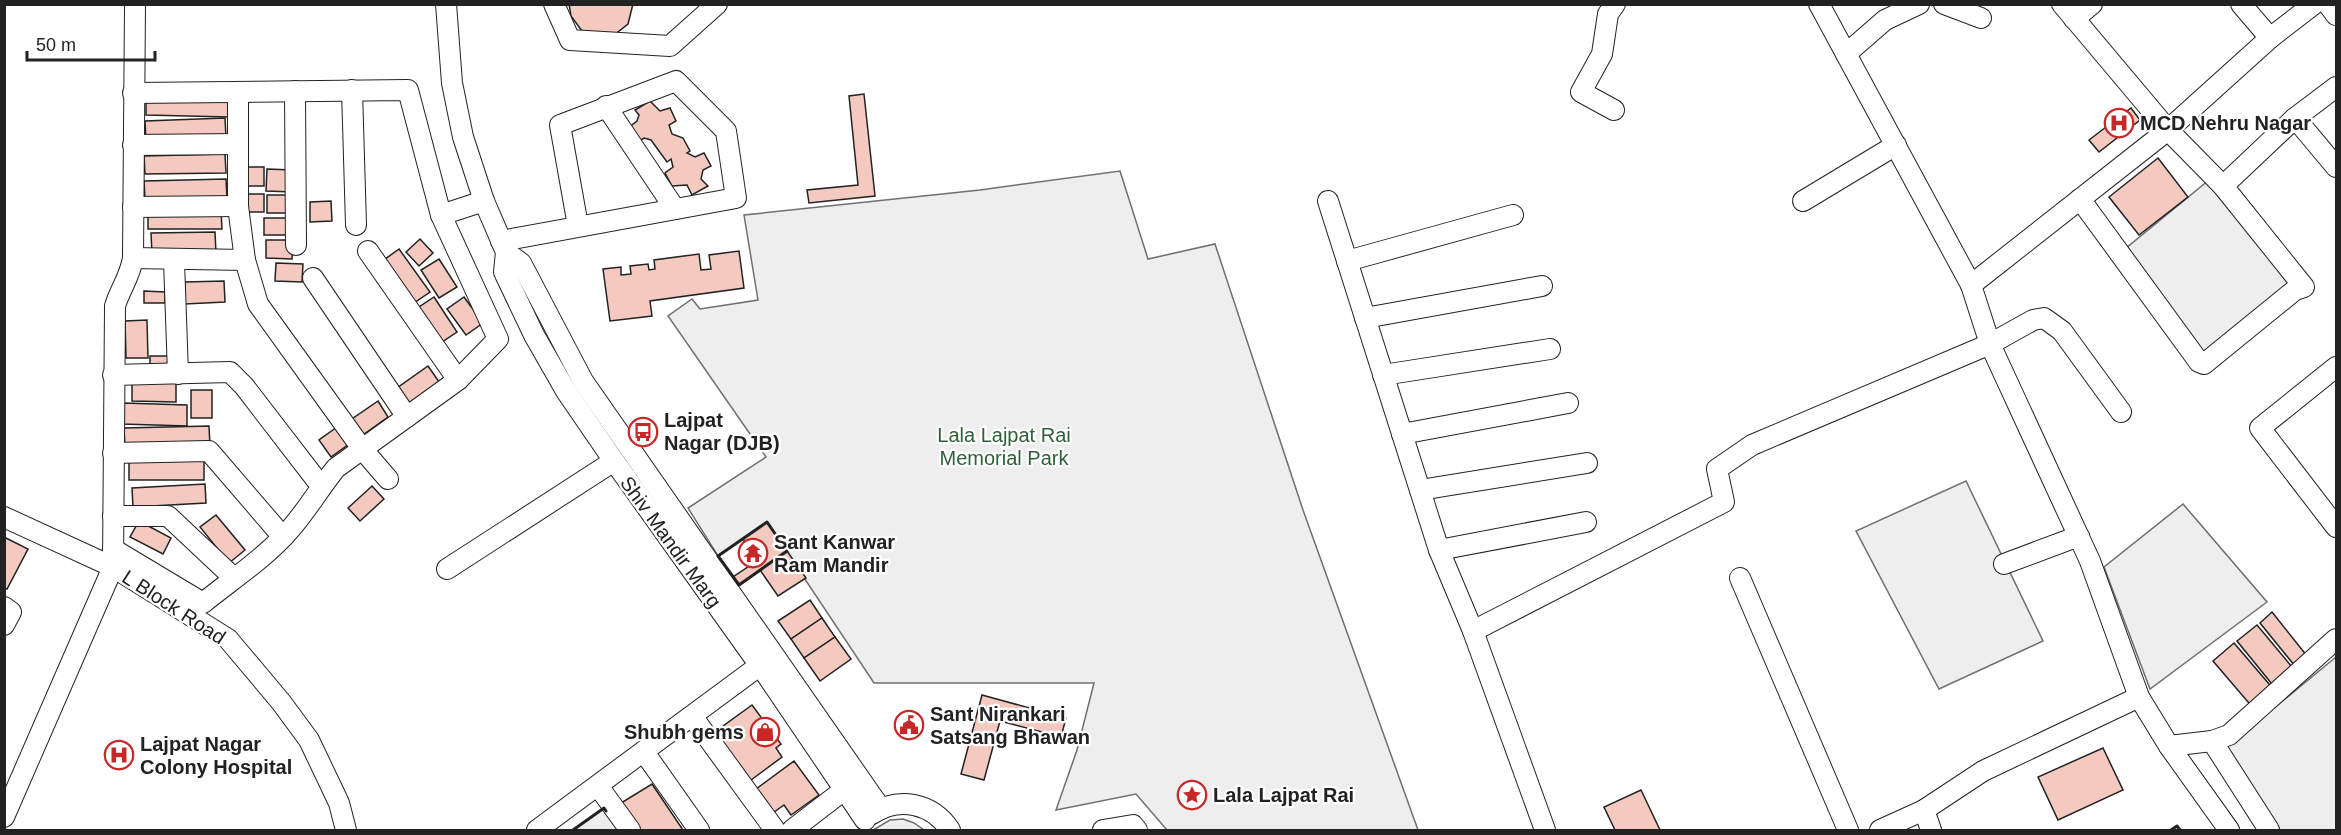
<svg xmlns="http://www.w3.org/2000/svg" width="2341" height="835" font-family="Arial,sans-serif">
<rect width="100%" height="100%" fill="#fff"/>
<g fill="#eee" stroke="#6f6f6f" stroke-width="1.5">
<polygon points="1120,171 1148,259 1215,244 1303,510 1418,830 1167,830 1136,794 1056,810 1077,750 1094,683 874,683 767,522 718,556 688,508 766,457 668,316 692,299 700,309 758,300 744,215 980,190"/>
<polygon points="2209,180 2300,280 2205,359 2125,249"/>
<polygon points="1966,481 2043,641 1939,689 1856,531"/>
<polygon points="2183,504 2267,602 2150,689 2104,567"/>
<polygon points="2336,657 2336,830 2280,830 2227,747"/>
<polygon points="604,808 620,830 573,830"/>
<polygon points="903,819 914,823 924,830 873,830 890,820"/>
</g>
<g fill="#f3c9c0" stroke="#222" stroke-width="1.5">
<polygon points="569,4 633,4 628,24 614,35 582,31 571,16"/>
<polygon points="864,94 875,196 809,203 807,190 858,185 849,96"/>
<polygon points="146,95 229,97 229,117 146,115"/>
<polygon points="650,101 660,111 670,108 676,121 669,125 672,134 683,138 690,151 687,153 695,157 704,153 711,166 703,170 701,179 708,186 692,195 687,185 672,186 665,173 673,167 671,159 667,162 651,140 644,138 636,143 628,128 637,121 639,115 635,110"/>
<polygon points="2131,108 2140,120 2099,152 2089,140"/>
<polygon points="225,118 226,138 146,141 145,121"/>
<polygon points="225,154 226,173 145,174 144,156"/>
<polygon points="2158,158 2188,197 2139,235 2109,197"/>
<rect x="240" y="167" width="24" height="19"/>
<polygon points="267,169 292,170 292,192 266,191"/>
<polygon points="226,179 227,198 145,199 144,181"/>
<rect x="241" y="194" width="23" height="18"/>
<rect x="267" y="195" width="24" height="18"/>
<polygon points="331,201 332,221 310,222 310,202"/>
<polygon points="221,211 222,229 148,229 148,212"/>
<rect x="264" y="218" width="27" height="17"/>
<polygon points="215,232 216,253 152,254 151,233"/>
<polygon points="420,239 433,253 419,266 406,252"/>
<polygon points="266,240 293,240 292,259 266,258"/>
<polygon points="399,249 430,292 411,305 381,262"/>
<polygon points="739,251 744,288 650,301 652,316 610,321 603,269 621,267 621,275 631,274 630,266 648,264 649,270 655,269 654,260 699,254 701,270 711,269 709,255"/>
<polygon points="439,259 457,287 439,298 421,270"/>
<polygon points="276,263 303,264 302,282 275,281"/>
<polygon points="224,281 225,302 185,304 185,282"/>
<polygon points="144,291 165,292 165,303 144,303"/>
<polygon points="434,297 457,332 439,344 416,309"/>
<polygon points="464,297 483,323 466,335 447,309"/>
<polygon points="147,320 148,358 126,358 125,321"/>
<rect x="150" y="356" width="24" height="13"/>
<polygon points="428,366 442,386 411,407 397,388"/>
<polygon points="132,382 176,383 176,402 132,401"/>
<rect x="191" y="390" width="21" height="28"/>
<polygon points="378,401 388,417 360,437 349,421"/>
<polygon points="123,403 187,405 187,426 122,424"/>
<polygon points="209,426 210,446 125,448 124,428"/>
<polygon points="337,427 349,444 331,457 319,440"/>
<rect x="129" y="459" width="75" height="21"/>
<polygon points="205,484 206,503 133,507 132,488"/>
<polygon points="372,486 384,499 360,521 348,508"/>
<polygon points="216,515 245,550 229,563 200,527"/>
<polygon points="139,521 171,538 163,554 130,537"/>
<polygon points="767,522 787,551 739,585 733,577 758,560 743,539"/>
<polygon points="4,537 28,549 7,589 4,588"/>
<polygon points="787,551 806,578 778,596 760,570"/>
<polygon points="810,600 822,618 791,639 778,621"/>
<polygon points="2272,612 2311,661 2299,671 2260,623"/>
<polygon points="822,618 835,637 804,658 791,639"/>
<polygon points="2257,625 2297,673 2276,689 2237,641"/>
<polygon points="835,637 851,659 820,681 804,658"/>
<polygon points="2234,643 2275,691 2254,709 2213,661"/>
<polygon points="982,695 1066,718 1061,737 1000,721 984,780 961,774"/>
<polygon points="752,705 781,744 776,748 782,757 747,783 712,734"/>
<polygon points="2103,748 2123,790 2058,820 2038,777"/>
<polygon points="794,761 819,795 791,815 784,805 770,815 752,792"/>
<polygon points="652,784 683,830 640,830 621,803"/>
<polygon points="1641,790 1660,830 1615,830 1604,807"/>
</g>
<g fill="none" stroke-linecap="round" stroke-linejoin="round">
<g stroke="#222" stroke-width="22">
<g id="minor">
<polyline points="446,4 452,83 463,137 484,201 506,252 504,272 534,335 566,391 614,461 768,677 865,820"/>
<polyline points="554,4 570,40 670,46 717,4"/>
<polyline points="1819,4 1971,285 1990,344 2090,561 2139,697 2169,746 2229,830"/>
<polyline points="1944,4 1981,18"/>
<polyline points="2062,4 2168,130 2223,186 2304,287 2295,290 2204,364 2199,362 2080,199"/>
<polyline points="2241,4 2270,38"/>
<polyline points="2328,4 2336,15"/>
<polyline points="2074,19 2092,4"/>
<polyline points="1846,54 1885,20 1919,4"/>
<polyline points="352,90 356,225"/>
<polyline points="295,91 296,245"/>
<polyline points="238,92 238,206 245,260 258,304 363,450 388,479"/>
<polyline points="606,106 675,209"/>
<polyline points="1614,110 1581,92 1602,54 1608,14 1615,4"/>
<polyline points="2295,118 2336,167"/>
<polyline points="133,145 238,144"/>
<polyline points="2223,186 2295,118 2336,87"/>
<polyline points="1328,201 1439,550 1473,631 1545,830"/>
<polyline points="1803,201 1896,145"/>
<polyline points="133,207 238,206"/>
<polyline points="441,215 484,201"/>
<polyline points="501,241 736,198 726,131 676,81 560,125 578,226"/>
<polyline points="368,251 458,380"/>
<polyline points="506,252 521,263 583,381 881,809"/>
<polyline points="133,258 245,260"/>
<polyline points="174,261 178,374"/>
<polyline points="1347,261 1513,215"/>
<polyline points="313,278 407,417"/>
<polyline points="1971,285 2168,130 2270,38 2314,4"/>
<polyline points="1365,318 1542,286"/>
<polyline points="2336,367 2260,428 2336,527"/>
<polyline points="113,375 230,372 244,386 321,486"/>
<polyline points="1383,375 1550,349"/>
<polyline points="1402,434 1568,403"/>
<polyline points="113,453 209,451 283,537"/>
<polyline points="1420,490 1587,463"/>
<polyline points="113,516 168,516 234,578"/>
<polyline points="4,517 113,567 228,639 281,702 309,740 339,803 346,830"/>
<path d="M113,549L203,603C230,581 262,560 285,535C305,514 318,490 336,468L458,380L498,339L441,215L408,90L133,93"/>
<polyline points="1439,550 1586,522"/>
<polyline points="2004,564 2079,536"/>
<polyline points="447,569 614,461"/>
<polyline points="1740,578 1848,830"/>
<polyline points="4,607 11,612 4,625"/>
<polyline points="1473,631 1724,502 1717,469 1752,445 1990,344 2033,320 2044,318 2062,331 2121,412"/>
<polyline points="692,716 775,830"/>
<polyline points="2212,741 2269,830"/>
<polyline points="2169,746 2212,741 2229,735 2336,639"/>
<polyline points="644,752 699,830"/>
<polyline points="598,786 630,830"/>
<polyline points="1924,810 1931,830"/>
<path d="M872,814C899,796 932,803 950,830"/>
<path d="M4,817L113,567L115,306C120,289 130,277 133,258L135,4"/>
<polyline points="537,830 759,666"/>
<polyline points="792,830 844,790"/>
<polyline points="1103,830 1133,825 1137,830"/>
<polyline points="1880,830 1924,810 1983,771 2139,697"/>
</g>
</g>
<use href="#minor" stroke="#fff" stroke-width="20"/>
<g stroke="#222" stroke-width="3">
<polygon points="767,522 787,551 739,585 718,556"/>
<polyline points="573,830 604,808 606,811"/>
<polyline points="2171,830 2177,826 2180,830"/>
</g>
</g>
<defs>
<g id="hospital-ring" transform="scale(1.5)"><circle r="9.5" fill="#fff" stroke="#c62828" stroke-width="1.5"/><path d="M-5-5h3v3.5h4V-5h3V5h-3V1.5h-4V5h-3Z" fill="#c62828"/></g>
<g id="bus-ring" transform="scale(1.5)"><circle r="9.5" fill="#fff" stroke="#c62828" stroke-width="1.5"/><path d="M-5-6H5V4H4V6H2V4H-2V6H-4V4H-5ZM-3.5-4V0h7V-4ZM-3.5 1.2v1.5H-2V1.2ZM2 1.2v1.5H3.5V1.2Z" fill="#c62828"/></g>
<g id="temple-ring" transform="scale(1.5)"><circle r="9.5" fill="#fff" stroke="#c62828" stroke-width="1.5"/><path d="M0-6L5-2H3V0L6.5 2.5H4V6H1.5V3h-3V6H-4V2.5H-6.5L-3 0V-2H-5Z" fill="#c62828"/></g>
<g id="civic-ring" transform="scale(1.5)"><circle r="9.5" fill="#fff" stroke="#c62828" stroke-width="1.5"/><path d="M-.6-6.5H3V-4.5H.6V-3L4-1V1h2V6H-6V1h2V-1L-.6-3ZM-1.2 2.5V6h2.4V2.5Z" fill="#c62828"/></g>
<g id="shop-ring" transform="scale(1.5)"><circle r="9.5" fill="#fff" stroke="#c62828" stroke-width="1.5"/><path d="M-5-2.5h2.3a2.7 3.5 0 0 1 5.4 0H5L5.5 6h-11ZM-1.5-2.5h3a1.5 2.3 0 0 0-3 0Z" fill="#c62828"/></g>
<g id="sight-ring" transform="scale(1.5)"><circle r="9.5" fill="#fff" stroke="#c62828" stroke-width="1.5"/><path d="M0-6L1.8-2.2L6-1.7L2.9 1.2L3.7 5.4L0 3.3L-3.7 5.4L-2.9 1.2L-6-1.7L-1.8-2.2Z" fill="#c62828"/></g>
</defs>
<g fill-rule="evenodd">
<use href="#hospital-ring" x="2119" y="123"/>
<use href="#bus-ring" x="643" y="432"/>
<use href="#temple-ring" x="753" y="553"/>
<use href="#civic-ring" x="909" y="725"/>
<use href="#shop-ring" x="765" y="732"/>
<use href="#hospital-ring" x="119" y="755"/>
<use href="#sight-ring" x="1192" y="795"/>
</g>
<g text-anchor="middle" stroke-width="4.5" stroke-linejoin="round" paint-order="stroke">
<g font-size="20" font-weight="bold" fill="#222" stroke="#fff" text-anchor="start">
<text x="2140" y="130">MCD Nehru Nagar</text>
<text x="664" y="427">Lajpat<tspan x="664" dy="23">Nagar (DJB)</tspan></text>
<text x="774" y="549">Sant Kanwar<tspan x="774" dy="23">Ram Mandir</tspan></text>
<text x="930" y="721">Sant Nirankari<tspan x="930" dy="23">Satsang Bhawan</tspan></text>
<text x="744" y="739" text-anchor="end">Shubh gems</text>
<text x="140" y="751">Lajpat Nagar<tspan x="140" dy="23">Colony Hospital</tspan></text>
<text x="1213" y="802">Lala Lajpat Rai</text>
</g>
<g font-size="20" fill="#2f5e38" stroke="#fff">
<text x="1004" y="442">Lala Lajpat Rai<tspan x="1004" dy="23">Memorial Park</tspan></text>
</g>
<g font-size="20" fill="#222" stroke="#fff">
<text transform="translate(671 542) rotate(54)" y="7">Shiv Mandir Marg</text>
<text transform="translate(174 607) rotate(33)" y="7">L Block Road</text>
</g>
</g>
<rect width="2341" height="835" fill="none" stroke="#222222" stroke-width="12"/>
<path d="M27 51v9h128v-9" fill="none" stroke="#222222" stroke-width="3"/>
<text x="36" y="51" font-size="18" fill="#222222" stroke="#ffffff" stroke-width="4.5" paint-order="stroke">50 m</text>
</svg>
